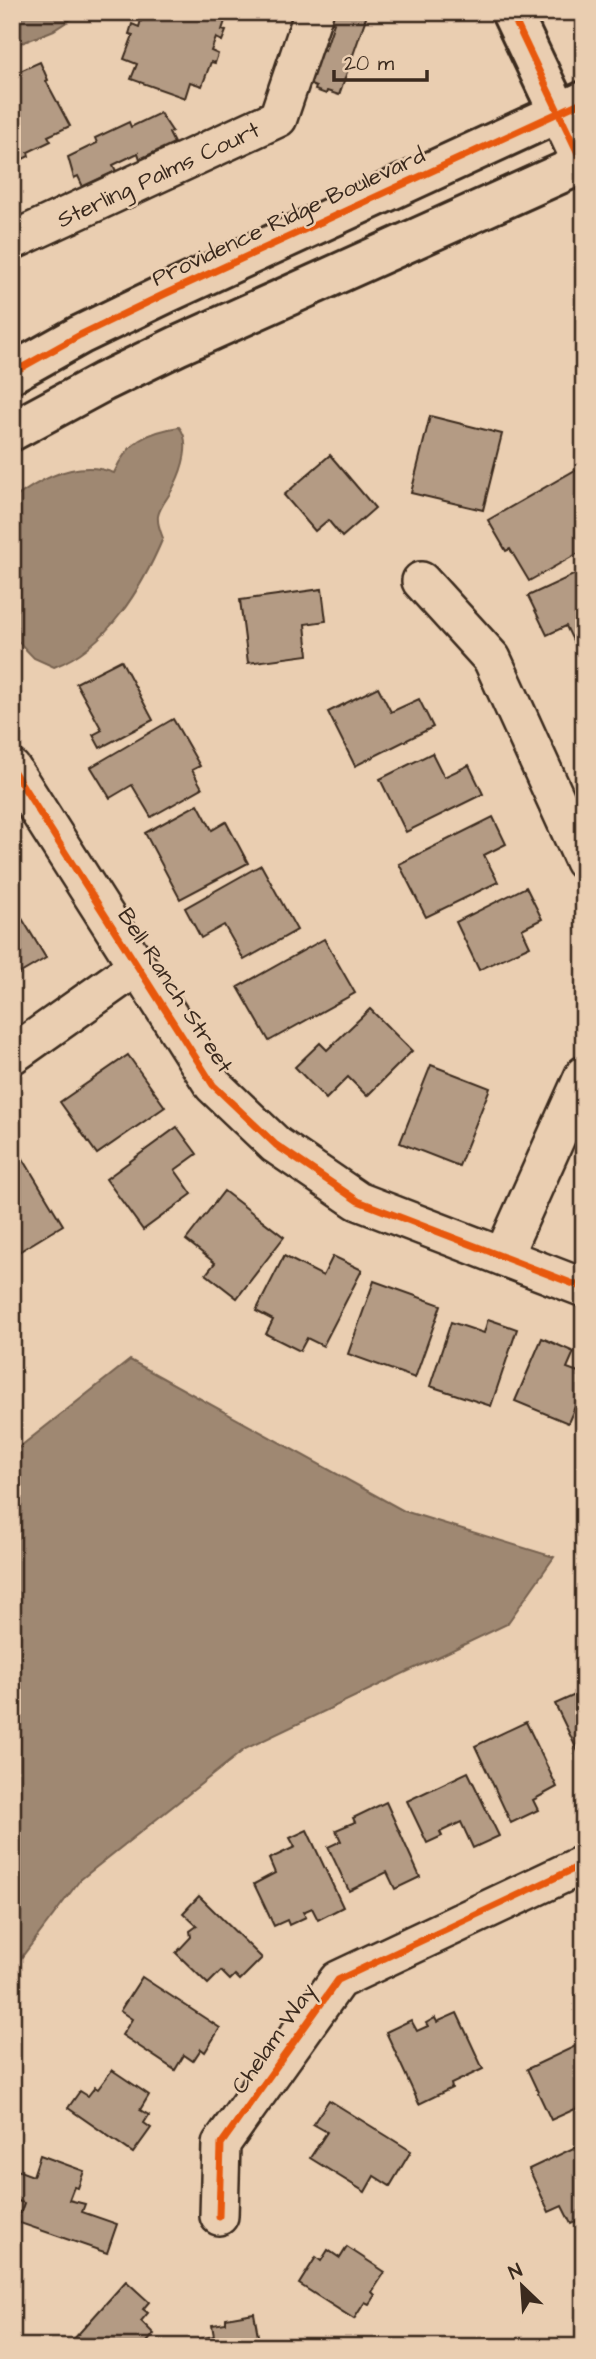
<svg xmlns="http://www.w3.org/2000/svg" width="596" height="2359" font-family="'Architects Daughter',sans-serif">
<rect width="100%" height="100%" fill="#eaceb1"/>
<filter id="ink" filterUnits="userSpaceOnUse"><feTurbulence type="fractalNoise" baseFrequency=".0143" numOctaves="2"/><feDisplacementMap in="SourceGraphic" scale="14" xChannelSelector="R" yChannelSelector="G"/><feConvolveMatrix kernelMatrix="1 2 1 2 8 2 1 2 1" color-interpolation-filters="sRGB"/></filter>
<g filter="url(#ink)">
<g fill="#9f8872" stroke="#776250" stroke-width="2">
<polygon points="12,12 82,12 54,30 12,47"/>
<path d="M179,427C192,442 182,470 174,486C170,496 160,505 158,516C157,524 160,530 163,538C142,588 107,647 54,667L34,658L12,635V500C41,478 78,458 114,473C127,442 147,432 179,427Z"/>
<polygon points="130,1360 404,1511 554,1557 507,1624 245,1749 80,1880 12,1970 12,1453"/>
</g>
<g fill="#b49b84" stroke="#3b2a1e" stroke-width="2">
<polygon points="141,12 228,12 222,30 226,31 222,41 216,38 211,51 218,54 215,63 211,62 202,86 190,82 185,98 131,79 137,64 124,59 133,35 129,34 132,24 139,27 143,13"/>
<polygon points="332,12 368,12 339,95 327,91 326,94 315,90 316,87 306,83 318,48 325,50 334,23 329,21"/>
<polygon points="40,62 48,80 46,81 70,126 48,136 51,141 28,152 29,156 21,160 17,154 12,156 12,69 16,67 18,72"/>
<polygon points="160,113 172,131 169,133 174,143 140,159 138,153 113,165 116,171 83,187 78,176 74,178 68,157 97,143 95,138 129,122 131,127"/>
<polygon points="430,416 502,434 483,510 411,493"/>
<polygon points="330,455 375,508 342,537 328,520 315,531 284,495"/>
<polygon points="584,465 584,505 578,508 584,519 584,550 529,581 510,549 506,551 488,520"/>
<polygon points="584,570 584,655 581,657 566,626 547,635 528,596"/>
<polygon points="322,589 326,621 305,624 308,655 248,663 240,600"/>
<polygon points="121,660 153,720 100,748 93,735 102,730 76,683"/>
<polygon points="378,687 391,712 419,699 433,727 355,766 328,712"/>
<polygon points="173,719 200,766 192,770 202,788 151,817 132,785 110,798 91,767"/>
<polygon points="432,753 444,777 469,765 483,794 406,832 380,779"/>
<polygon points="198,804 212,830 226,822 248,863 180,899 145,833"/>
<polygon points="493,817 506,844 484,855 498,882 426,917 399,864"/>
<polygon points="261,865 297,930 244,960 224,925 201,938 185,908"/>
<polygon points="526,887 542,919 522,929 530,946 479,970 456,922"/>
<polygon points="12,902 46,958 12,978"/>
<polygon points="324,939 355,993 269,1041 238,987"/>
<polygon points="370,1009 412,1051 367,1096 348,1077 326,1099 295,1067 320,1043 327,1050"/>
<polygon points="128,1055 165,1107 97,1154 60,1102"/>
<polygon points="431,1065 490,1088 459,1166 400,1143"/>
<polygon points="177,1127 197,1154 175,1170 192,1194 143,1230 106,1179"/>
<polygon points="13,1142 63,1225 12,1256 12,1142"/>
<polygon points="224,1191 284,1237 237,1298 206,1274 215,1263 186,1240"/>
<polygon points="284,1256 323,1276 333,1256 362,1270 323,1346 307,1338 300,1351 266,1334 273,1320 256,1311"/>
<polygon points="374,1281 441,1305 415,1378 348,1354"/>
<polygon points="488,1319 517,1329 491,1406 430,1386 451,1322 484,1333"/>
<polygon points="542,1338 574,1352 567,1368 584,1374 584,1386 568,1423 515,1401"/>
<polygon points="584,1691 584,1764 555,1704"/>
<polygon points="526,1722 557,1787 533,1800 538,1810 511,1823 475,1746"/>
<polygon points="468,1772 499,1836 473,1848 461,1822 440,1832 442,1836 427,1843 407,1801"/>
<polygon points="386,1802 420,1877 395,1889 387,1872 349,1891 328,1847 341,1841 336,1830 355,1822 353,1818"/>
<polygon points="307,1830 343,1907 318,1920 312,1908 303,1912 306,1917 289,1925 287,1920 274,1926 254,1884 275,1873 269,1859 295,1847 290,1838"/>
<polygon points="199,1896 262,1958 240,1980 235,1975 230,1980 221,1971 208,1984 176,1953 191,1937 190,1931 197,1926 183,1913"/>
<polygon points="142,1977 220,2028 205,2052 201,2049 193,2061 184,2055 175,2070 122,2035 132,2019 120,2011"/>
<polygon points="457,2013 483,2069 451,2084 452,2088 419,2104 386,2032 411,2020 417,2031 428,2026 426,2023 435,2018 437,2022"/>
<polygon points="584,2042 584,2105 551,2120 527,2069"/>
<polygon points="112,2070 149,2095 140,2110 149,2115 144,2123 151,2128 133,2153 68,2108 80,2091 88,2096 95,2087 98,2089"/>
<polygon points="329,2100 411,2151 390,2186 374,2176 365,2192 310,2158 327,2132 313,2124"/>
<polygon points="584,2143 584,2218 571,2224 562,2206 549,2212 529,2169"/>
<polygon points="40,2155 84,2171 78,2188 74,2187 69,2200 85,2204 82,2212 117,2224 107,2253 17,2222 24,2203 12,2199 12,2184 17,2170 33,2176"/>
<polygon points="347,2247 385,2272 372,2292 375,2295 369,2304 365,2302 354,2319 299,2284 316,2257 321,2261 328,2250 340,2258"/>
<polygon points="126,2281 149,2302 143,2309 148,2313 141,2321 154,2334 143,2347 80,2347 73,2340"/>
<polygon points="254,2313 260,2347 199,2347 198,2339 214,2336 212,2325 226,2323 226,2318"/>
</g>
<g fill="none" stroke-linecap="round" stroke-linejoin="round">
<g stroke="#3b2a1e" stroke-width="42">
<g id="minor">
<polyline points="12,241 278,118 314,12"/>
<polyline points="421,581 492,659 584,861"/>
<polyline points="12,769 213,1085 276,1145 358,1201 584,1288"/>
<polyline points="12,1055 136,967"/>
<polyline points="503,1256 584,1075"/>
<polyline points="219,2216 221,2144 338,1980 584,1864"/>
</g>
</g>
<g stroke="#3b2a1e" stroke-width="44">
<g id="tertiary">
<polyline points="12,373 80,335 167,293 584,101"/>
<polyline points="12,431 103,382 177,346 584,163"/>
</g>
</g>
<g stroke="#3b2a1e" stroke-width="44">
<polyline id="secondary" points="511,12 584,166"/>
</g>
<use href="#minor" stroke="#eaceb1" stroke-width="37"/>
<use href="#tertiary" stroke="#eaceb1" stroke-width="38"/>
<use href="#secondary" stroke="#eaceb1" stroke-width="38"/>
<g stroke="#eaceb1" stroke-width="11">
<g id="cycleway">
<polyline points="511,12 584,166"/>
<polyline points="12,373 80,335 167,293 584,101"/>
<polyline points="12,769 213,1085 276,1145 358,1201 584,1288"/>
<polyline points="219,2216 221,2144 338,1980 584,1864"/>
</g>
</g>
<use href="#cycleway" stroke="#e8590c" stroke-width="7"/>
</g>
</g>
<g text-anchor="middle" stroke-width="5" stroke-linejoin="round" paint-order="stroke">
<g font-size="23" fill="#3b2a1e" stroke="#eaceb1">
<text transform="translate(158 174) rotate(-25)" y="8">Sterling Palms Court</text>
<text transform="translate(288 216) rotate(-25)" y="8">Providence Ridge Boulevard</text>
<text transform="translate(176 990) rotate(57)" y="8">Bell Ranch Street</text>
<text transform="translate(273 2038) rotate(-55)" y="8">Chelam Way</text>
</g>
</g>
<rect width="596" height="2359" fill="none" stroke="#eaceb1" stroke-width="42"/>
<rect x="21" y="21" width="554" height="2317" fill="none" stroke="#3b2a1e" stroke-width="2.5" filter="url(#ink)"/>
<g transform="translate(522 2286) rotate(335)" stroke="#eaceb1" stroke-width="5" paint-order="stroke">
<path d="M0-5L12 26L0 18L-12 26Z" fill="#3b2a1e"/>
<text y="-10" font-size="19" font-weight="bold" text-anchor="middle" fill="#3b2a1e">N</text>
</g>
<path d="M334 70v10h93v-10" fill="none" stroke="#3b2a1e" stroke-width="3.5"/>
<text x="344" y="70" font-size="21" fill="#3b2a1e" stroke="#eaceb1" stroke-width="5" paint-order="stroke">20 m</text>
</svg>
